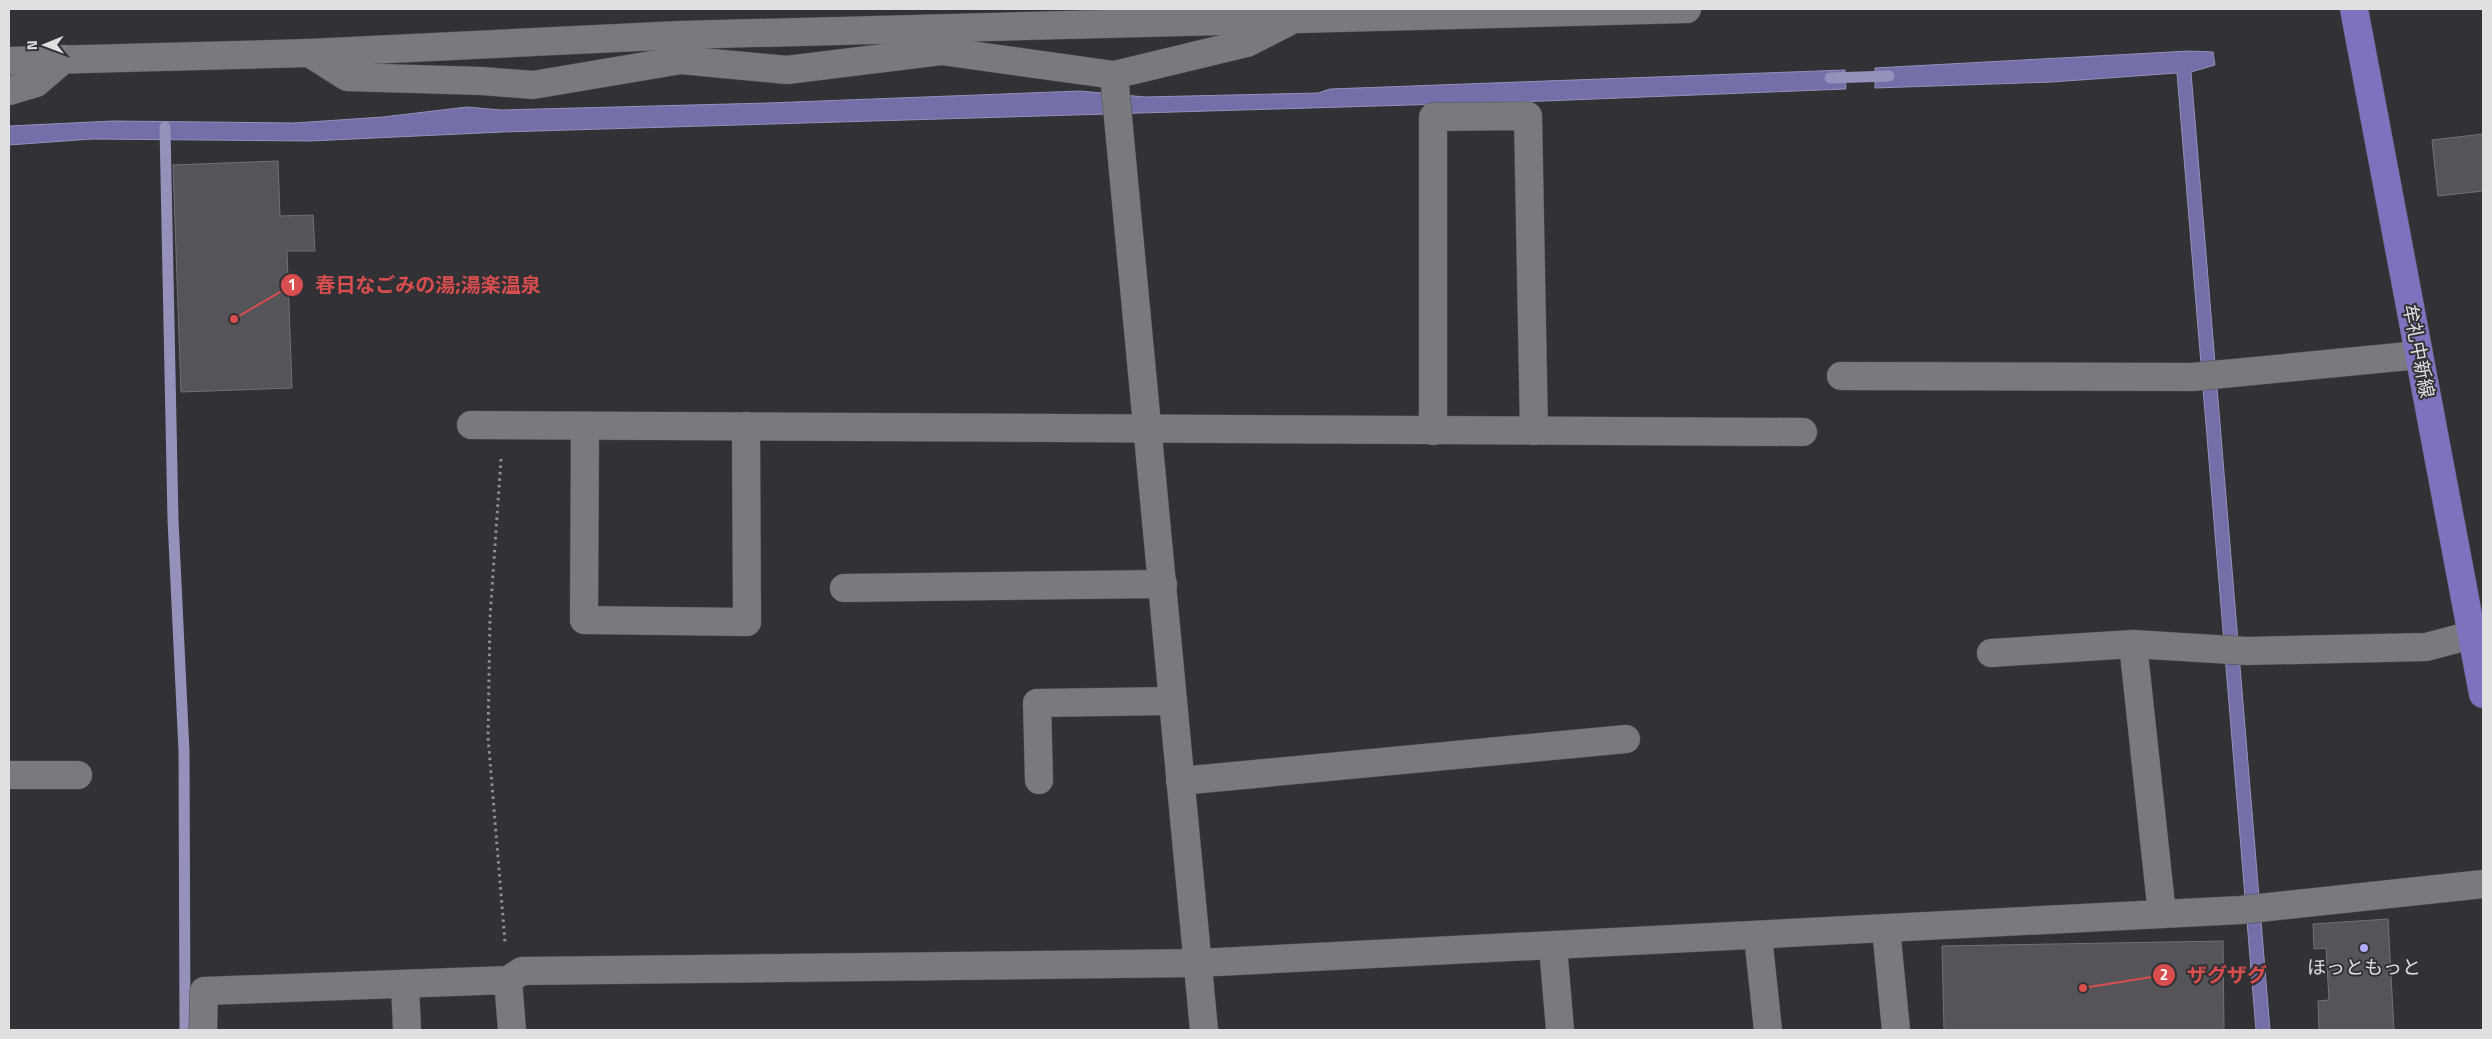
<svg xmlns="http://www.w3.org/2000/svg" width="2492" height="1039" font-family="'Titillium Web','Noto Sans JP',sans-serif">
<rect width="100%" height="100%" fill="#313136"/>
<g fill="#736fa8" stroke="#9491ba">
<polygon points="2189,51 2213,52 2215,65 2191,72 2270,1030 2256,1030 2177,73 2052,82 1875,88 1875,68"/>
<polygon points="1845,70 1846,89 1544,101 503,132 310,141 92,139 9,145 9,126 113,121 294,123 383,117 467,107 501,110 768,103 1080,91 1145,97 1318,93 1330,89"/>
</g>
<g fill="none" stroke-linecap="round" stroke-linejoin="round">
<g stroke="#9491ba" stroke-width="11">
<polyline points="1830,78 1889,76"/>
<polyline points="165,127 173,520 184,751 185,1030"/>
</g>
</g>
<g fill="#545459" stroke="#717176">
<polygon points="2483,134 2483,191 2438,196 2432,140"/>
<polygon points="278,161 280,216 313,215 315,251 287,251 292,388 181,392 173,165"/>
<polygon points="2388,919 2394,1030 2319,1030 2318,1001 2329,1000 2326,948 2314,949 2313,924"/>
<polygon points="2223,941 2224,1030 1944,1030 1942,946"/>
</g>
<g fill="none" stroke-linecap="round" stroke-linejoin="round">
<g stroke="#4d4d50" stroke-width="29">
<g id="minor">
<polyline points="309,53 347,77 482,81 533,85 681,60 681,41"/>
<polyline points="681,60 787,70 941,51 1114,75 1247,43 1288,22"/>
<polyline points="9,61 309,53 680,35 1687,9"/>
<polyline points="1114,75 1204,1030"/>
<polyline points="9,91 36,83 64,59"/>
<polyline points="1841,376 2192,377 2419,355"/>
<polyline points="471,425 1803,432"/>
<polyline points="585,427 584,620 747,622 746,426"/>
<polyline points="1433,431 1433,117 1528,116 1534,431"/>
<polyline points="844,588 1163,584"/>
<polyline points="2133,644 2162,914"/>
<polyline points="1991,653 2133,644 2247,651 2426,647 2472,635"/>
<polyline points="9,775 78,775"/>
<polyline points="1039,780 1037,703 1173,701"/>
<polyline points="1180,781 1626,739"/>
<polyline points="1886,929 1896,1030"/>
<polyline points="1758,936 1768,1030"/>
<polyline points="1553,946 1560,1030"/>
<polyline points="508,980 512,1030"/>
<polyline points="405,984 407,1030"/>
<polyline points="203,1030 204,991 508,980 522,971 1198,963 2241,910 2483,884"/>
</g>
</g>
<g stroke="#4d4d50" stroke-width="29">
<polyline id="major" points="2354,9 2483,694"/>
</g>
<polyline stroke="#909094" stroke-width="3" stroke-dasharray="2.5 4" stroke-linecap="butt" points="501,459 490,617 488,737 505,942"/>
<use href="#minor" stroke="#79797e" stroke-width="28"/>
<use href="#major" stroke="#7d72bd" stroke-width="28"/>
</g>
<circle fill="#b2adf9" stroke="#313136" stroke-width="2" cx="2364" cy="948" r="5"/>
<g text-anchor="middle" stroke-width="4" stroke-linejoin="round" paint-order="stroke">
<g font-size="19" fill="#e0e0e3" stroke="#313136">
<text transform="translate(2419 351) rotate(79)" y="7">牟礼中新線</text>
</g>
<g font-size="19" fill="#e0e0e3" stroke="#313136">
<text x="2364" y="974">ほっともっと</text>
</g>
</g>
<path fill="none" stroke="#d84d4d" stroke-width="2" d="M234 319L292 285M2083 988L2164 975"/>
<g fill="#d84d4d" stroke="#313136" stroke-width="2">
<circle cx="234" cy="319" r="5"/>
<circle cx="2083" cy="988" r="5"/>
<circle cx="292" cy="285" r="12"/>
<circle cx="2164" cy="975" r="12"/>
</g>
<g font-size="15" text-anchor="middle" font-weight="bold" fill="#fff">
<text x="292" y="290">1</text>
<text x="2164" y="980">2</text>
</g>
<g font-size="20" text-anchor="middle" font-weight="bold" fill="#d84d4d" stroke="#313136" stroke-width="4" stroke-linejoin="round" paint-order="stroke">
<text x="428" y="292">春日なごみの湯;湯楽温泉</text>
<text x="2227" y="982">ザグザグ</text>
</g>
<rect width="2492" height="1039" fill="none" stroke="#e0e0e3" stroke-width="20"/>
<g transform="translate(45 45) rotate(269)" stroke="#313136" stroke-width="4" paint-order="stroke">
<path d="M0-4L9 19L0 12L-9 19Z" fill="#e0e0e3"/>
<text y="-8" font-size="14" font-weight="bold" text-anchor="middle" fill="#e0e0e3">N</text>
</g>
</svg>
